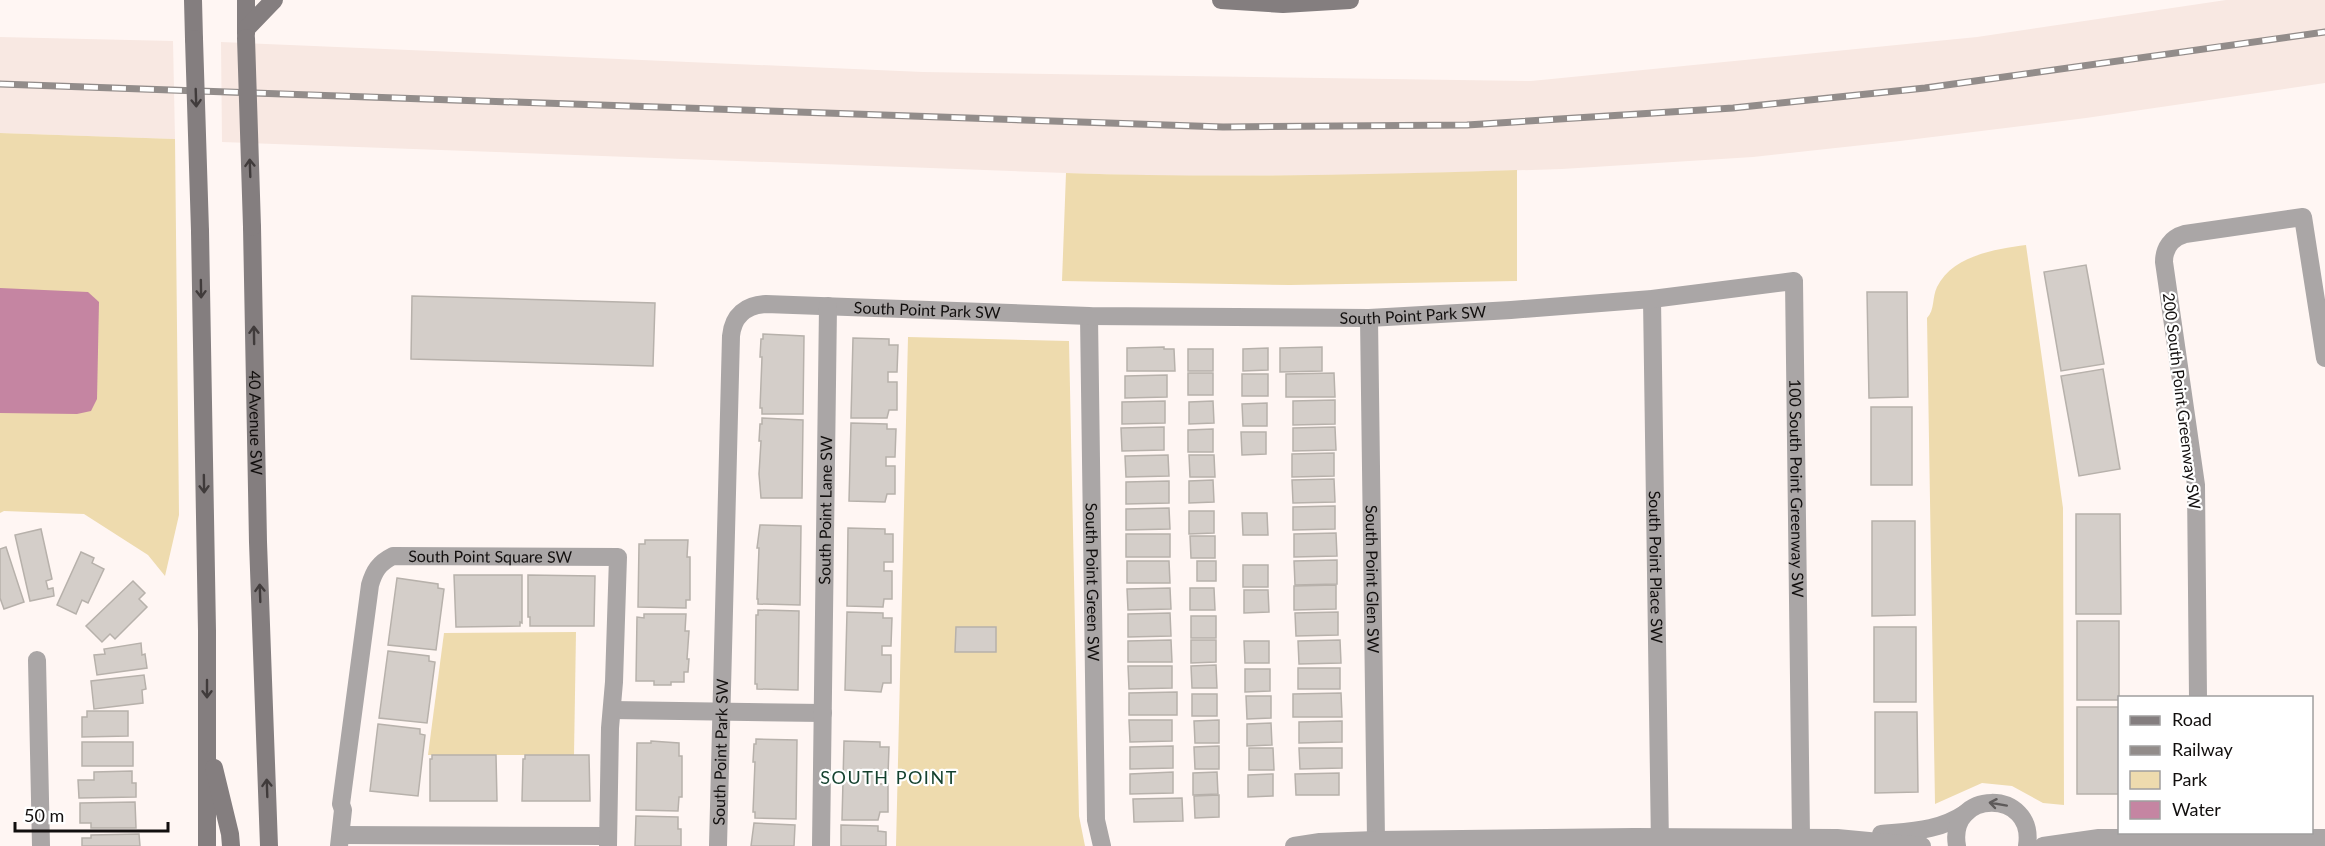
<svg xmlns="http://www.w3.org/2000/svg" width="2325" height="846" font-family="Lato,sans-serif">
<rect width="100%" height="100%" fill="#fff6f3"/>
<g fill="#f8e8e2">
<polygon points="2226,0 2325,0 2325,83 2086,118 1900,141 1753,157 1562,169 1362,175 1164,176 1066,173 222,142 221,42 923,72 1531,81 1977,37"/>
<polygon points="0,37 173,41 175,139 0,133"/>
</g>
<g fill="#eedbae">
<polygon points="0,133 175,139 179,515 165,576 148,555 84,514 4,511 0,513"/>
<path d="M1517,170V281L1290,285L1062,281L1066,173C1217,178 1367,175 1517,170Z"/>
<path d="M2026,245L2063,508L2064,805L2043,803L2012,786L1982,783L1935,804L1927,318C1935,310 1932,297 1937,287C1952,256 1995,249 2026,245Z"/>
<polygon points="908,337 1069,341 1079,816 1085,846 896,846"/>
<polygon points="576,632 574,755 428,755 444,633"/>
</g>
<polygon fill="#c585a2" points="0,288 88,292 99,302 97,399 91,411 77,414 0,413"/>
<g fill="#d4cec9" stroke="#b7b1ab" stroke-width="1.5">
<polygon points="2086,265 2104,364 2061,371 2044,272"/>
<polygon points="1867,292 1907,292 1908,397 1869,398"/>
<polygon points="412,296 655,303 653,366 411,359"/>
<polygon points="763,334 804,336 803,414 762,414 762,408 760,408 762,357 760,357 761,339 763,339"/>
<polygon points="853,338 889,339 889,345 898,345 897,372 888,372 888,382 897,382 897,410 889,410 887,418 851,418"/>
<polygon points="1164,347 1164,349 1174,349 1175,371 1127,371 1127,348"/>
<polygon points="1322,347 1322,371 1280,372 1280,348"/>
<polygon points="1268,348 1268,370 1243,371 1243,349"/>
<rect x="1188" y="349" width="25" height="22"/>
<polygon points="2103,369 2120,469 2079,476 2061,376"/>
<rect x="1188" y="373" width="25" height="22"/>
<polygon points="1334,373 1335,397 1286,397 1286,374"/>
<rect x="1242" y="374" width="26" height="22"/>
<polygon points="1167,375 1167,397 1125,398 1125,376"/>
<polygon points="1335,400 1335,424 1293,425 1293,401"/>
<polygon points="1165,401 1165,423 1122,424 1122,402"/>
<polygon points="1213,401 1214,423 1189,424 1189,402"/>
<polygon points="1267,403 1267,426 1243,426 1242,404"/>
<rect x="1871" y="407" width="41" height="78"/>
<polygon points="762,418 803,420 802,498 761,498 759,474 761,441 759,441 760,424 762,424"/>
<polygon points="851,423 887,424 887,429 896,429 895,457 886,457 886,466 895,466 895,494 887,494 885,502 849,501"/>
<polygon points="1164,427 1164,450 1122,451 1121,428"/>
<polygon points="1335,427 1336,450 1293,451 1293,428"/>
<polygon points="1213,429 1213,452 1188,452 1188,430"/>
<polygon points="1241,432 1266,432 1266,454 1242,455"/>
<polygon points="1334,453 1334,476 1292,477 1292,454"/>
<polygon points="1168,455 1169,476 1126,477 1125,456"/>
<polygon points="1189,455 1214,455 1215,477 1190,477"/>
<polygon points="1334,479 1335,502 1293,503 1292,480"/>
<polygon points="1213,480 1214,502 1189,503 1189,481"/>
<polygon points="1169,481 1169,503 1126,504 1126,482"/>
<polygon points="1335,506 1335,529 1293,530 1293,507"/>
<polygon points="1169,508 1170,529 1126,530 1126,509"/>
<polygon points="1189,511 1214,511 1214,533 1189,534"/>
<polygon points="1242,513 1267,513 1268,535 1243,535"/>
<polygon points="2076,514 2120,514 2121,614 2076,614"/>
<polygon points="1872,521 1915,521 1915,615 1872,616"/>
<polygon points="760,525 801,526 800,605 758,604 758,599 757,599 759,548 757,548"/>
<polygon points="848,528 885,529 885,534 893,534 893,562 884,562 884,571 892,571 892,599 884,599 883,607 847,606"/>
<polygon points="41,529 52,579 46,581 48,589 53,588 54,596 30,601 15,535"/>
<polygon points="1336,533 1337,556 1294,557 1294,534"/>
<rect x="1126" y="534" width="44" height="23"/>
<polygon points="1190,536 1215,536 1215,558 1191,558"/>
<polygon points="645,540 688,540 687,557 690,557 690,600 686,600 686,608 638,607 639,544 645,544"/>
<polygon points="6,547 24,602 4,609 0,598 0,549"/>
<polygon points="81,552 94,558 92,563 104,569 88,603 82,600 76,614 57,605"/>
<polygon points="1337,560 1337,584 1295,585 1294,561"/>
<polygon points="1127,561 1169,561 1170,583 1127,583"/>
<rect x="1197" y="561" width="19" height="20"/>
<rect x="1243" y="565" width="25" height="22"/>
<polygon points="454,575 522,575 522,623 520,622 520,626 456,627"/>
<polygon points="528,575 595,576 594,626 530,626 530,617 528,617"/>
<polygon points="397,578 438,584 438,588 444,589 436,650 388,645"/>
<polygon points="133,581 145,593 139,599 147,607 115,639 110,634 102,642 86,626"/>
<polygon points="1336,585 1336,609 1294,610 1294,586"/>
<polygon points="1170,588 1171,609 1128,610 1127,589"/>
<polygon points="1190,588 1214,588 1215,610 1190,610"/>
<polygon points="1244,590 1268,590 1269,612 1244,613"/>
<polygon points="758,610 799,611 798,690 757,689 757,684 755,684 756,615 758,615"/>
<polygon points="847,612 883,613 883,618 892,618 891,646 882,646 882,655 891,655 891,683 883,683 881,692 845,690"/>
<polygon points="1338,612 1338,635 1296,636 1295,613"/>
<polygon points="1170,613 1171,636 1128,637 1128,614"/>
<polygon points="644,614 686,614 685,631 689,631 687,659 689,659 688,672 684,672 684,682 671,682 671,685 654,685 654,681 636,681 637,617 644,618"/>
<rect x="1191" y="616" width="25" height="22"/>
<rect x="2077" y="621" width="42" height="79"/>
<polygon points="956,627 996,627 996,652 955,652"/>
<rect x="1874" y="627" width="42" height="75"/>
<polygon points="1171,640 1172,662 1128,662 1128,641"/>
<polygon points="1191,640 1216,640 1216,662 1191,663"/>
<polygon points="1340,640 1341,663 1299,664 1298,641"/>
<polygon points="1244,641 1269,641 1269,663 1245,663"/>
<polygon points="141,643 142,655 145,654 147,668 97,675 94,655 105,654 104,649"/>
<polygon points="388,651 429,656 429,661 435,662 427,723 379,718"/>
<polygon points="1216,665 1217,688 1192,688 1191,666"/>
<polygon points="1128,666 1172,666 1172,688 1129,689"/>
<rect x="1298" y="668" width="42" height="21"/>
<polygon points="1245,669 1270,669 1270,691 1245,692"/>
<polygon points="144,675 146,689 142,690 143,703 94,709 91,681"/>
<polygon points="1177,692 1177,715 1129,715 1129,693"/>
<polygon points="1341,693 1342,717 1293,717 1293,694"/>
<rect x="1192" y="694" width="25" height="22"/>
<polygon points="1246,696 1271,696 1271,718 1247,719"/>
<rect x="2077" y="707" width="42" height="87"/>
<polygon points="87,711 128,711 128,736 82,737 82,717 87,717"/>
<polygon points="1875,712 1917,712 1918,792 1875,793"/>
<polygon points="1129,720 1172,720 1172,741 1130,742"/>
<polygon points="1219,720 1219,743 1195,743 1194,721"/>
<polygon points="1342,721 1342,742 1299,743 1299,722"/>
<polygon points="1271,723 1272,745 1247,746 1247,724"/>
<polygon points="378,724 420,729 420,734 425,735 418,796 370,791"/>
<polygon points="756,739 797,740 796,819 755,818 755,812 753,812 755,762 753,762 754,744 756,744"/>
<polygon points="651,741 679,743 679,756 682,756 682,797 679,797 678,811 636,810 637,743 651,743"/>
<polygon points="844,741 880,742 880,747 889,747 888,775 879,775 879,784 888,784 888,812 880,812 878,820 842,820"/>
<rect x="82" y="742" width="51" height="24"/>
<polygon points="1173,746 1173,768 1130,769 1130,747"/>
<polygon points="1219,746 1219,769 1195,769 1194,747"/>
<polygon points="1249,748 1273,748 1274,770 1249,770"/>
<polygon points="1299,748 1342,748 1342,768 1300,769"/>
<polygon points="432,755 496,755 497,801 430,801 430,759 432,759"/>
<polygon points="525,755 589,755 590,801 522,801 523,759 525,759"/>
<polygon points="132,771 132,783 136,783 136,797 79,798 78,780 94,780 94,772"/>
<polygon points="1173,772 1173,793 1130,794 1130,774"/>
<polygon points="1217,772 1218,794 1193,795 1193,773"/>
<polygon points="1339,773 1339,795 1296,795 1295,774"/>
<polygon points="1273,774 1273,796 1248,797 1248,775"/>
<polygon points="1219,795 1219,817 1195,818 1194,796"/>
<polygon points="1182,798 1183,821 1134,822 1133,799"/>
<polygon points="135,802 136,828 91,828 91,823 80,823 80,803"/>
<polygon points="636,816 678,817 678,829 681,829 681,846 635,846"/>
<polygon points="754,823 795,825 794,846 751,846"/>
<polygon points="841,825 878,826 878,831 886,832 886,846 841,846"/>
<polygon points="139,834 140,846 82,846 82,838 91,838 91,835"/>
</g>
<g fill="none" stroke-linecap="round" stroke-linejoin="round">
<g stroke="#aaa6a6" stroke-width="18">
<path id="s1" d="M1652,299L1660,846"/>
<path id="s2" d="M1089,316L1096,820L1102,846"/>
<path id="s3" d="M1369,318L1376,840"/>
<polyline points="37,660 41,846"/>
<path d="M2198,698L2196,485L2164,262C2164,248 2171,238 2185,234L2303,217L2325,358"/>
<polyline points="612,710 823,713"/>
<path d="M1881,834C1913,831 1939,831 1966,813"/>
<polyline points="341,835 608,836"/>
<path id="s4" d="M339,846L343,810L341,804L370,585C374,571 379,563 393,556L618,557L614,682L610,728L608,846"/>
<path id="s5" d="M718,846L731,336C733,315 746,305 766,304L1089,316L1369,318L1511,310L1652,299L1794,281L1801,838"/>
<path id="s6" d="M821,846L828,306"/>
<polyline points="1294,846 1320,842 1376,840 1634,837 1837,838 1922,846"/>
<path d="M1957,846C1947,789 2036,788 2027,846"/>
<polyline points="2043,846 2099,838 2325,838"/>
</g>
<g stroke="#847e7f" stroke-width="18">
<polyline points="193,0 194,39"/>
<polyline points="246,0 246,34"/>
<polyline points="1221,0 1283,4 1350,0"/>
<polyline points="247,28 274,0"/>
<path id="s7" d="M252,227L258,542L269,846"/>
<polyline points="200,231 207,631 207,846"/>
<polyline points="214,768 230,834 231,846"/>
</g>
<g stroke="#928c8a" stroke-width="7">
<polyline id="rail" points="0,84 1223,127 1467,125 1733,108 1925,88 2325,32"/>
</g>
<use href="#rail" stroke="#fff" stroke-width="4.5" stroke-dasharray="14" stroke-linecap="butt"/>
<g stroke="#847e7f" stroke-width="18">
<polyline points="246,38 252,227"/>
<polyline points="194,39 200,231"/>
</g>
</g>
<defs><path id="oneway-shaft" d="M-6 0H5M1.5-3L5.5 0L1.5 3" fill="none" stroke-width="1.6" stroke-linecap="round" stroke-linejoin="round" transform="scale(1.5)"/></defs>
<g stroke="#403b3b">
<use href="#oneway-shaft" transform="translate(196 98) rotate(88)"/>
<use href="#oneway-shaft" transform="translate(250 168) rotate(-92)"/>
<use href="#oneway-shaft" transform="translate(201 289) rotate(89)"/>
<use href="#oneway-shaft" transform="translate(254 335) rotate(-91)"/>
<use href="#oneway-shaft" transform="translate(204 484) rotate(89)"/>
<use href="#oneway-shaft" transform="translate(260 593) rotate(-92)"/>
<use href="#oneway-shaft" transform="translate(207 689) rotate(90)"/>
<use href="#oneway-shaft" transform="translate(267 788) rotate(-92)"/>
</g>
<use stroke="#5e5a5a" href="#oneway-shaft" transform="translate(1998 804) rotate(-170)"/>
<g text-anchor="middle" stroke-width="4.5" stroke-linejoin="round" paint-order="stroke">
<g font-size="16" fill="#120f0e" stroke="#fff">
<text dy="6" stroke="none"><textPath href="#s5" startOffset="724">South Point Park SW</textPath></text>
<text dy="6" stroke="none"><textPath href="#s5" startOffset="1210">South Point Park SW</textPath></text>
<text transform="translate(2182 401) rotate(83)" y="6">200 South Point Greenway SW</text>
<text dy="6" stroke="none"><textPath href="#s7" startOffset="196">40 Avenue SW</textPath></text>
<text dy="6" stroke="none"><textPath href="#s5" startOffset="1800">100 South Point Greenway SW</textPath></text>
<text dy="6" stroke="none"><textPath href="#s6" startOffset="336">South Point Lane SW</textPath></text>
<text dy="6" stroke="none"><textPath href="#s4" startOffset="399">South Point Square SW</textPath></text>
<text dy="6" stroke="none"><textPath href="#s1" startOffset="268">South Point Place SW</textPath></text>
<text dy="6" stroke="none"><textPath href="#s3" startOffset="261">South Point Glen SW</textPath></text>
<text dy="6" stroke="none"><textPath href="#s2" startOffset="266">South Point Green SW</textPath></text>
<text dy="6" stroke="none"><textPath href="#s5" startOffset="94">South Point Park SW</textPath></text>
</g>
<g font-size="18" letter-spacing="1.5" fill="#15422f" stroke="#fff">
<text x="889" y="784">SOUTH POINT</text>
</g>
</g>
<rect x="2118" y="696" width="195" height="138" fill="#ffffff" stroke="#a09f9f" stroke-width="1.5"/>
<rect x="2130" y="716" width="30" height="9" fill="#847e7f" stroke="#a09f9f" stroke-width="1.5"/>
<text x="2172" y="726" font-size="18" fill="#120f0e">Road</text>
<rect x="2130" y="746" width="30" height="9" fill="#928c8a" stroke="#a09f9f" stroke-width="1.5"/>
<text x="2172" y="756" font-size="18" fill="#120f0e">Railway</text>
<rect x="2130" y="771" width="30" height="18" fill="#eedbae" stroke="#a09f9f" stroke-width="1.5"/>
<text x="2172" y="786" font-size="18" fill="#120f0e">Park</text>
<rect x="2130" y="801" width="30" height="18" fill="#c585a2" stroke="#a09f9f" stroke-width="1.5"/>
<text x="2172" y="816" font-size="18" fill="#120f0e">Water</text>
<path d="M15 822v9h153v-9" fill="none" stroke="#120f0e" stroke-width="3"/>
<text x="24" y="822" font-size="18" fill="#120f0e" stroke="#ffffff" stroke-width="4.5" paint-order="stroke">50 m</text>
</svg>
